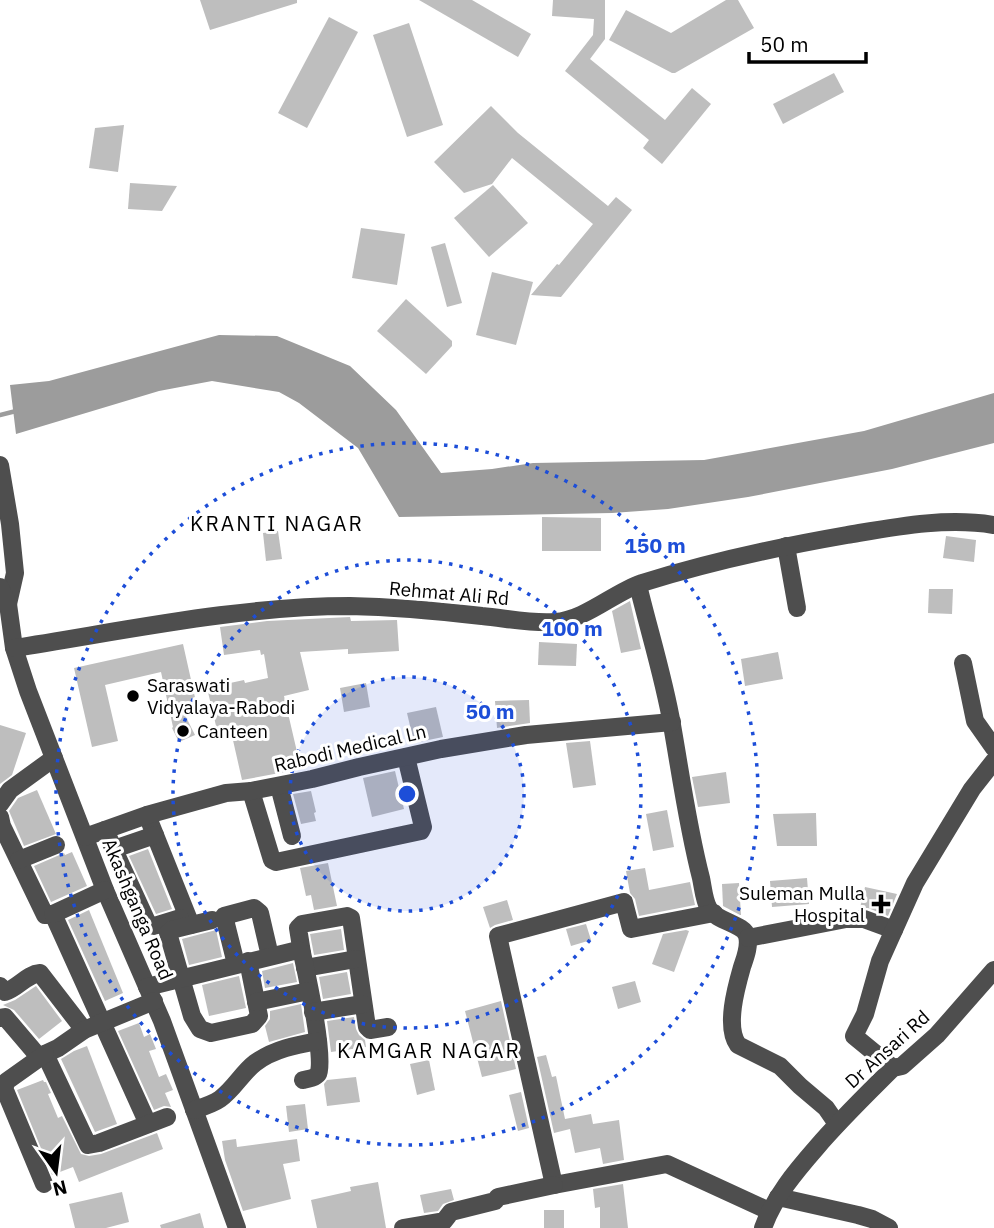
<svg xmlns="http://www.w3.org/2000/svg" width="994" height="1228" font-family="'IBM Plex Sans',sans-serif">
<rect width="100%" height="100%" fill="#fff"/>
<polygon fill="#9c9c9c" points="219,335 277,336 350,366 396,410 441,473 492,469 533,463 704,460 864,431 994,393 994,443 892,469 748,497 668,509 612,513 399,517 358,448 299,403 279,392 212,381 159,391 16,434 10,385 49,381"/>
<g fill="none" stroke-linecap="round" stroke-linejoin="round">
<polyline stroke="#9c9c9c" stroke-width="4.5" points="0,415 16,411"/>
</g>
<g fill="#bebebe">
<polygon points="200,0 297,0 297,3 210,30"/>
<polygon points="419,0 472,0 531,34 518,57"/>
<polygon points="553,0 605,0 605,39 590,59 665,120 692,88 711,104 662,164 643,148 649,140 565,71 593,35 594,19 552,16"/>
<polygon points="726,0 738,0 754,28 675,73 672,73 609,40 626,10 671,33"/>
<polygon points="329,17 358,32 307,128 278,113"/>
<polygon points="409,23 443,125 407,137 373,35"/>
<polygon points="834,73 844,92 783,124 773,104"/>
<polygon points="491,106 518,133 608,206 616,197 632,210 561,297 531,295 557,264 559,265 593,224 512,158 492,184 464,193 434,162"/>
<polygon points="124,125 118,172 89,168 95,128"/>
<polygon points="130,183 177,186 162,211 128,209"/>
<polygon points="493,185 528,223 489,257 454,218"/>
<polygon points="361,228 405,234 397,285 352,278"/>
<polygon points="445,243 462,303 447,307 431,247"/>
<polygon points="492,272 533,282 516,345 476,335"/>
<polygon points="406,299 452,341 452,346 426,374 377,331"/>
<polygon points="542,517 601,518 601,551 542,551"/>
<polygon points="278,531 282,559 266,561 263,533"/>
<polygon points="946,536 976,540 974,562 943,558"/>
<polygon points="929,589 953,589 952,614 928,613"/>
<polygon points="630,601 641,649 621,653 612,611"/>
<polygon points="350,617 351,621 397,620 399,651 348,654 348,649 300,652 309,690 284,696 301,769 242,780 230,727 217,730 207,688 244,680 245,683 268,678 264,654 261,655 260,650 224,655 220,627 267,621"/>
<polygon points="539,642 577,644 576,666 538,665"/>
<polygon points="183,644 196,702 180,705 195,735 179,742 172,728 173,727 161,672 105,685 118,741 92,747 74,668"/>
<polygon points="778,652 783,679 745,686 741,659"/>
<polygon points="366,683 370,707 344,712 340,688"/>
<polygon points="529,700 530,723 497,728 495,701"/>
<polygon points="436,707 443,737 414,743 407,713"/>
<polygon points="0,725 26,733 12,775 0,784"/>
<polygon points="590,741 596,785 573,788 566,743"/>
<polygon points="395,771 404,809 372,817 363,778"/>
<polygon points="726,772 730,803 698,807 692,777"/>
<polygon points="37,790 56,834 24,846 9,811 18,798"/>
<polygon points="311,791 316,812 314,813 316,821 301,824 293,794"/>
<polygon points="667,810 674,847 653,851 646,814"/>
<polygon points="816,813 817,846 777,846 773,814"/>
<polygon points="148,849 172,909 156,914 129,856"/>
<polygon points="72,852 87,886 51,902 34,866 64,853 65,855"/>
<polygon points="328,863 337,906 314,910 311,895 306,896 300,868"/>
<polygon points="645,868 649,890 690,882 695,905 639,916 635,899 630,893 626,871"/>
<polygon points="807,878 809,904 772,907 770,881"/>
<polygon points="739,883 741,915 740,915 723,906 722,884"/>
<polygon points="865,887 897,894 888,916 868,908 860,908"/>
<polygon points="507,900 513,920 495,925 490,928 483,907"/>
<polygon points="89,910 123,993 105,1001 68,920"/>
<polygon points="586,924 591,940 571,946 566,929"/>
<polygon points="341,929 344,950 314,955 310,934"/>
<polygon points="216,930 222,957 189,965 182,939"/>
<polygon points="686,930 689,931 674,972 652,964 663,934"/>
<polygon points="293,963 297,982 265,988 262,971"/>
<polygon points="347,972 351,994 323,999 319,977"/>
<polygon points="239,976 246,1008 209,1016 202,985"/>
<polygon points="635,981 641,1002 618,1009 612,987"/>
<polygon points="36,986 62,1021 39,1039 14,1010 3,1005 15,1000"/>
<polygon points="501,1001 516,1069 482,1077 465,1011"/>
<polygon points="301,1004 305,1032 269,1042 265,1026 270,1019 270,1011"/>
<polygon points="354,1017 356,1029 359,1035 365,1040 366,1047 331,1052 327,1021"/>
<polygon points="139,1023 144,1037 150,1034 156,1049 149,1051 159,1077 166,1074 173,1090 165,1093 171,1107 164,1106 154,1110 118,1031"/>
<polygon points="87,1046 117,1124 95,1132 61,1059 74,1051"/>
<polygon points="546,1055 552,1077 556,1076 565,1119 591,1114 593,1124 619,1120 624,1160 603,1164 600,1148 575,1153 570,1129 554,1133 537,1057"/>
<polygon points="429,1060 435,1090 417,1095 410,1064"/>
<polygon points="356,1077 360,1102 327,1106 324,1084 327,1080"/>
<polygon points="43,1080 44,1082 46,1082 51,1093 48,1094 58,1118 62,1116 81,1154 89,1156 101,1154 157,1133 163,1149 79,1182 73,1167 52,1175 17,1090"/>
<polygon points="521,1092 529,1128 518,1131 509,1095"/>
<polygon points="305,1104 308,1129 289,1132 286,1106"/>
<polygon points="236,1139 237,1147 297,1139 300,1161 283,1164 291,1199 243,1211 225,1160 222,1141"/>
<polygon points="378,1182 386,1228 317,1228 311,1200 351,1191 350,1187"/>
<polygon points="623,1184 628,1228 600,1228 600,1207 595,1208 593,1189"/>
<polygon points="451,1189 454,1200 443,1204 438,1211 424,1213 420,1195"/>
<polygon points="122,1192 129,1222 106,1228 75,1228 69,1204"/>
<rect x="544" y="1210" width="20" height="18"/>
<polygon points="200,1213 204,1228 161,1228 160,1225"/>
</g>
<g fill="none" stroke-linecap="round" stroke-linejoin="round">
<g stroke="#4e4e4e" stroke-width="18">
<polyline points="0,465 10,524 15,573 8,604"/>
<polyline points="786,546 797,608"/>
<path d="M638,585C649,631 664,678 672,725C681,776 688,828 701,878C703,887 704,901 709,909C718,922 744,924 747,936C750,946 745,958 742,967C736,988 725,1027 738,1045L780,1066L800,1086L826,1108L837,1124"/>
<polyline points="0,587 8,604 14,648 28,691 105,890 162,1021 237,1228"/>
<path d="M14,648C124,631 239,606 350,606C394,607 438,611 482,616C505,618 531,624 555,622C585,620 613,593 642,583C709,562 778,547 847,535C895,527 945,517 994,525"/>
<polyline points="963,663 975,721 994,748"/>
<polyline points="279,786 292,836"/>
<polyline points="251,791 272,860 276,862 421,831 423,827 406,757"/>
<polyline points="0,804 10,790 54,758"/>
<polyline points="147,815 191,925"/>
<polyline points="0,817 2,826 45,915 53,914 148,1124"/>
<polyline points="105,830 148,924 154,926 180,918"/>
<polyline points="85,837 147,815 226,793 251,791 312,779 359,767 441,749 526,735 672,722"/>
<polyline points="114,849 155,835"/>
<polyline points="19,860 56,845"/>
<polyline points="714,913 631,929 624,902 498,936 554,1185 667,1164 769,1211"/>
<polyline points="53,914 105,890"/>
<polyline points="212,920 171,930 168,933 192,1016 200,1029 211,1033 252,1024 259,1016 248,961"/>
<polyline points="748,938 846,919 864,919 894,930"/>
<polyline points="302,953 298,928 302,924 347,916 351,918 367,1027 370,1030 388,1027"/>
<polyline points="236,964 224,916 254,908 260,913 270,956"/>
<polyline points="305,968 356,959"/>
<path d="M0,986L5,992C18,988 27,974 40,973L84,1030"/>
<path d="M147,987L298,950L302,953C306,971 326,1063 318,1074C315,1078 308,1079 303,1080"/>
<polyline points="154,1001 84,1030 58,1048 45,1054 88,1145 99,1143 167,1117"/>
<polyline points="256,1002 309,991"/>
<polyline points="313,1012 363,1004"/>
<polyline points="0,1018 5,1017 39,1057"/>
<polyline points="893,1068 854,1036 865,1014 880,961 915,883 972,789 994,761"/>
<path d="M194,1110C203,1107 213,1104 220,1099C234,1089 242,1073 255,1063C274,1049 296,1045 318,1041"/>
<polyline points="44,1184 4,1088 7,1081 45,1054"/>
<polyline points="778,1197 858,1215 872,1219 889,1228"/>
<polyline points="403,1228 444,1221 451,1212 495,1201 498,1197 554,1185"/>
<path d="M763,1228C774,1197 796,1171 817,1147C841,1119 867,1094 893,1068L902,1066L937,1035L994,970"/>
</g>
</g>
<circle cx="407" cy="794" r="117" fill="#1d4ed8" fill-opacity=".12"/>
<g fill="none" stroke="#1d4ed8" stroke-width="3.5" stroke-dasharray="3.5 7">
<circle cx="407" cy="794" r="117"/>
<circle cx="407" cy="794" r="234"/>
<circle cx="407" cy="794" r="351"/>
</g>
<g fill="#000" stroke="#fff" stroke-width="2.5">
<circle cx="133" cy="696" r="7"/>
<circle cx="183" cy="731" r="7"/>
<path d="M877.5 893.5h7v7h7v7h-7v7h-7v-7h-7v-7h7z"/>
</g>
<g text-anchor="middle" stroke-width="6" stroke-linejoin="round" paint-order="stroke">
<g font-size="19" fill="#000" stroke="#fff">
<text transform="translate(449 593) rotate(5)" y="7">Rehmat Ali Rd</text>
<text transform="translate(350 748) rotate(-13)" y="7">Rabodi Medical Ln</text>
<text transform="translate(138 909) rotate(67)" y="7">Akashganga Road</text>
<text transform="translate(887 1049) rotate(-42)" y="7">Dr Ansari Rd</text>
</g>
<g font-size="19" fill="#000" stroke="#fff" text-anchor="start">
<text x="147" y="692">Saraswati<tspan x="147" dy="22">Vidyalaya-Rabodi</tspan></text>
<text x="197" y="738">Canteen</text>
<text x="865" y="900" text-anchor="end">Suleman Mulla<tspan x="865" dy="22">Hospital</tspan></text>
</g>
<g font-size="21" letter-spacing="2" fill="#000" stroke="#fff">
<text x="277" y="531">KRANTI NAGAR</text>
<text x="429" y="1058">KAMGAR NAGAR</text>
</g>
</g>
<circle cx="407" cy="794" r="10" fill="#1d4ed8" stroke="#fff" stroke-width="3.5"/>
<g font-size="21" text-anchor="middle" font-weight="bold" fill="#1d4ed8" stroke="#fff" stroke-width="6" stroke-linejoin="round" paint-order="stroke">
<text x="655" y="553">150 m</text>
<text x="572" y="636">100 m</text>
<text x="490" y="719">50 m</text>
</g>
<g transform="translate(56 1172) rotate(166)" stroke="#ffffff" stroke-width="5" paint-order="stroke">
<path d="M0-5L12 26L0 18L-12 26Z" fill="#000000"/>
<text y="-10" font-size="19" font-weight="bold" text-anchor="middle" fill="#000000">N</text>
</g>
<path d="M749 52v10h117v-10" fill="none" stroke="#000000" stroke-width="3.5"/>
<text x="760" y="52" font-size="21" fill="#000000" stroke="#ffffff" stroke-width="5" paint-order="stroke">50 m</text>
</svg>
